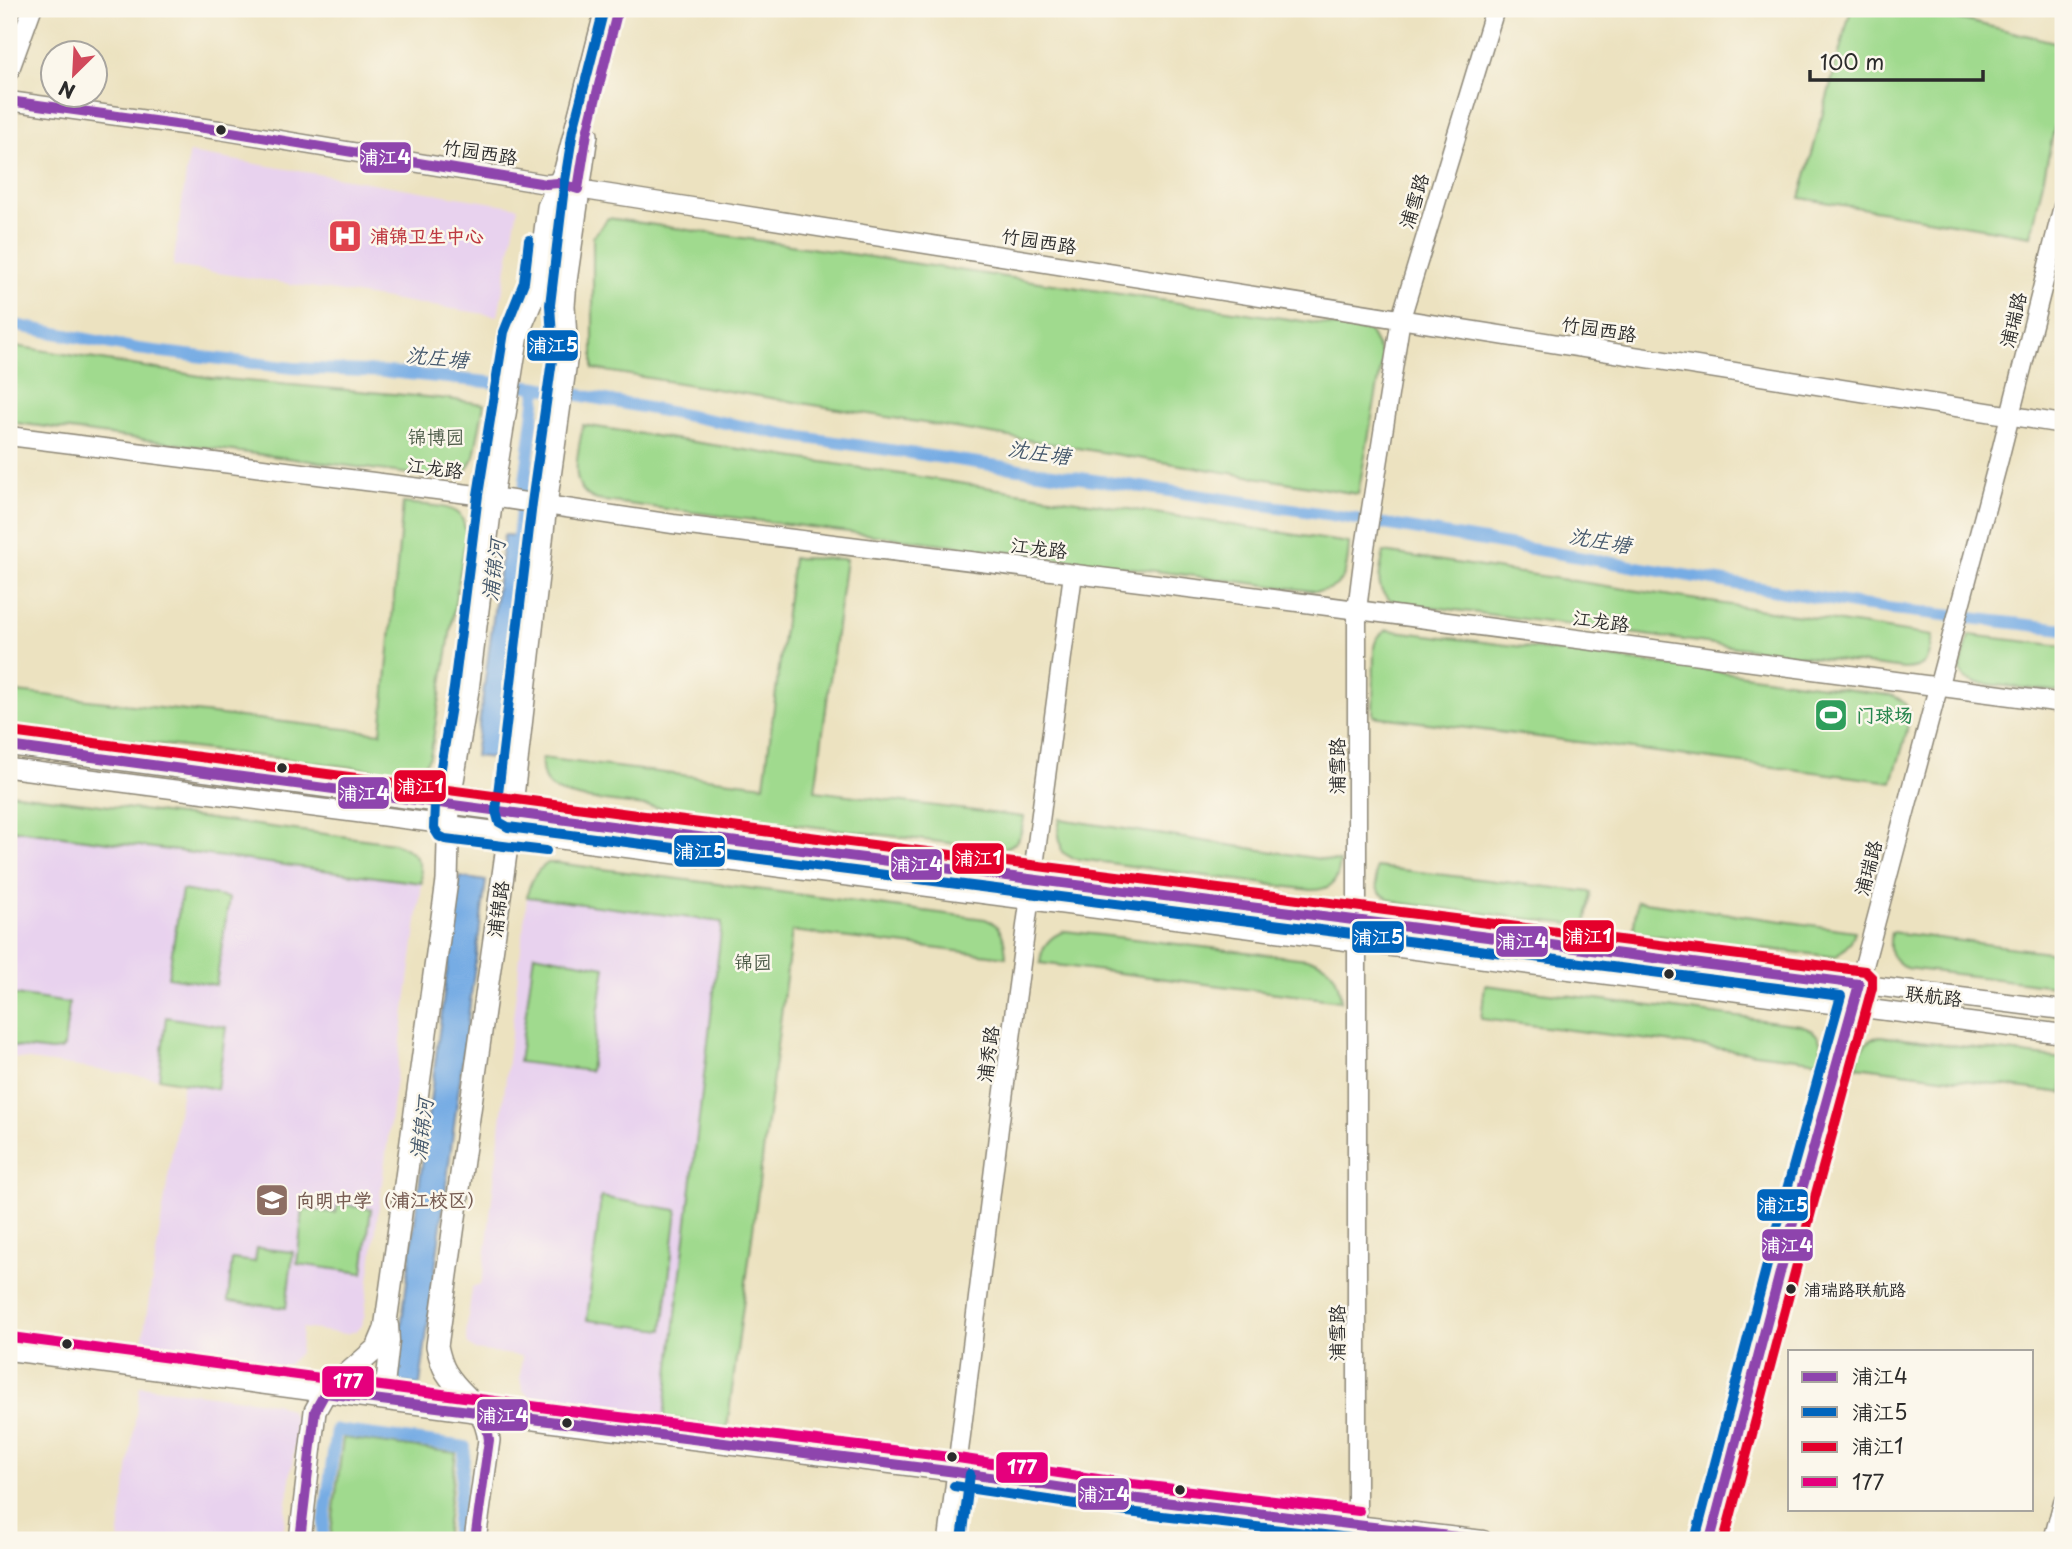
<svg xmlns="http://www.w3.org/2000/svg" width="2072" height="1549" font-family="'Playpen Sans','LXGW WenKai TC',sans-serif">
<rect width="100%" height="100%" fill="#fbf7ec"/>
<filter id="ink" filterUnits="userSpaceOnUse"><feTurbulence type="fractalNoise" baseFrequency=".0143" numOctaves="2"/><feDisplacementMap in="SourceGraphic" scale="14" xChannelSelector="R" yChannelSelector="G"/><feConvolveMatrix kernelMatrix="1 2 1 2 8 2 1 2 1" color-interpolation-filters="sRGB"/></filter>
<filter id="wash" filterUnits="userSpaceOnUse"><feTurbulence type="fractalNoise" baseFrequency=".00686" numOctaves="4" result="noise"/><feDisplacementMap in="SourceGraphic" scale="28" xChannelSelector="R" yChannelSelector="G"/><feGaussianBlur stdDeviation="1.57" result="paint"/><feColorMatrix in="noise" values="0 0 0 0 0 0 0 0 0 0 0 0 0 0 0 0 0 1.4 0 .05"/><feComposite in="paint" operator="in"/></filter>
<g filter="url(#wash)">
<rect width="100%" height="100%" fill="#ece2c0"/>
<g fill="#e8d2ee">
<polygon points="189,153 518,207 498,316 173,266"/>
<polygon points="9,829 422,883 364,1318 361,1326 356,1331 346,1334 302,1328 300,1352 289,1364 281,1366 273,1367 141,1350 183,1082 9,1057"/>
<polygon points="527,897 722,922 664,1417 530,1398 522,1389 520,1378 522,1356 475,1350 468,1344 466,1335 472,1287 480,1284 483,1276"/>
<polygon points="140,1386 275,1403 290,1410 294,1418 296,1434 282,1540 118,1540"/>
</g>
<g fill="#a0da8e" stroke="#66825c" stroke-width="2">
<polygon points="1851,9 1917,9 2063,44 2063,88 2031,236 1800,198"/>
<polygon points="608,218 1369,331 1383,357 1358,494 593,369 593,237"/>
<polygon points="9,345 212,378 449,399 484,404 474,457 462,477 441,478 9,422"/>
<path d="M583,425L1349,543C1348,568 1345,593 1313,591L597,500C565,489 579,450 583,425Z"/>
<path d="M403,503C416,505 449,504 459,514C464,519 465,528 466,535L432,746L430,756L423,768L401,773L9,726V691L381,733Z"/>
<path d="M1384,552L1932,636C1928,657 1930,668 1904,669L1395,602C1372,593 1380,571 1384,552Z"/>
<path d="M793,558L846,559L815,791L1024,817C1021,837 1020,846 998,849L588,799C561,793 539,792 542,758L764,785Z"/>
<path d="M1387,630L1716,671L1894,696C1899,699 1904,701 1907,707C1914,721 1896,766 1892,782L1373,716L1374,647C1376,638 1379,635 1387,630Z"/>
<polygon points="1969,635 2063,646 2063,692 1976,683 1965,679 1960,671"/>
<path d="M9,793L394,843C416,852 421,859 422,883L9,829Z"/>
<path d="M1060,819L1340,862C1338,881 1333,890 1311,890L1072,858L1062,852L1058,830Z"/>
<path d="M548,863H557L985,919C1003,925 1005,940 1006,957L792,931L727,1428L664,1417L722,922L527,897C529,882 535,871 548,863Z"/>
<path d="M1376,867L1591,892L1586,926L1400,903C1376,895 1375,891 1376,867Z"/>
<polygon points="182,890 229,898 216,985 168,977"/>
<polygon points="1637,901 1855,931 1851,942 1836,957 1633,933"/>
<path d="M1065,931L1315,960C1336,969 1338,980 1341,1001L1040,963C1041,946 1050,936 1065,931Z"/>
<path d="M1891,932L2063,954V987L1906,968C1889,957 1888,952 1891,932Z"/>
<polygon points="534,954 605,967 590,1071 519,1062"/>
<path d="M1485,985L1801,1025C1819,1031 1825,1044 1820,1061L1481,1019Z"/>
<polygon points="9,994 69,1003 64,1047 61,1050 51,1051 9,1046"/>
<polygon points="166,1017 226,1027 217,1089 159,1078"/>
<path d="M1880,1036L2063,1059V1093L1857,1066C1857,1051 1865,1040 1880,1036Z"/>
<polygon points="601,1197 677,1210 663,1330 587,1320"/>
<polygon points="338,1204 371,1209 363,1273 297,1264 303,1209 336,1213"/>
<polygon points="257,1248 293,1252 286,1308 228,1301 232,1259 255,1262"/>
<polygon points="343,1438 456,1453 445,1540 330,1540"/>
</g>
<g fill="#76ace4" stroke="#506c88" stroke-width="2">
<polygon points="504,535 532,537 502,759 475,756"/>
<polygon points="459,877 486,881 420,1385 394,1382"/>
</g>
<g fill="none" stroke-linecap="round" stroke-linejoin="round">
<g stroke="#76ace4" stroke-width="12">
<polyline points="9,324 138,349 293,368 389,372 537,387 794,436 1326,514 1860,605 2063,629"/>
<polyline points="516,553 537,387"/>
<polyline points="322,1540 336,1430 465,1447 455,1540"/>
</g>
</g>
</g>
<g filter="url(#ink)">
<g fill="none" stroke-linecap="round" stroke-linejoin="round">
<g stroke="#8c8676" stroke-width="21">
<g id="minor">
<polyline points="9,72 32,9"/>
<polyline points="9,101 219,130 546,184 558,183 578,189 717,211 2063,424"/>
<polyline points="9,436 492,497 673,524 1213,591 2063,703"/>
<polyline points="9,746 627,828 2063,1010"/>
<polyline points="9,768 2063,1034"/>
<polyline points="389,1325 390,1341 384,1395 390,1401"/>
<polyline points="9,1351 568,1425 956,1472 1130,1498 1483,1540"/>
<polyline points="948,1540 999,1128 1073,574"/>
<polyline points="1357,1540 1357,610 1364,554 1401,318 1495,9"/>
<polyline points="1710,1540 1798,1204 1853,1007 1999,459 2063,206"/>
<polyline points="2053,1540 2063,1502"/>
</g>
</g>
<g stroke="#8c8676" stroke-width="24">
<g id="major">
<polyline points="300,1540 315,1411 325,1393 377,1348 385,1329 447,881 449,805 468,690 492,497 514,357 518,334 538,286 548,207 565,170 606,9"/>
<path d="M475,1540L489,1440C483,1401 464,1401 446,1372C441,1364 439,1355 437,1346L509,832L546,505L567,354L564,306L566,281L587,135"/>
</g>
</g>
<use href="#minor" stroke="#fff" stroke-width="18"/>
<use href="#major" stroke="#fff" stroke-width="21"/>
<g stroke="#fbf7ec" stroke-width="16">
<g id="bus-1">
<polyline points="9,101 219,130 546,184 558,183 578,189 587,133 618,9"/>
<polyline points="9,746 627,828 1859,984 1798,1204 1710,1540"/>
<polyline points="300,1540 315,1411 325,1393 956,1472 1130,1498 1483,1540"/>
<polyline points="475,1540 489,1440 487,1426 481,1412"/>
</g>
</g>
<g stroke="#fbf7ec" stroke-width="16">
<g id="bus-2">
<polyline points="604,9 573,130 564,187 550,305 553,353 532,503 496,811 499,822 508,827 1841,996 1784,1200 1696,1536"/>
<polyline points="529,240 524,282 504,332 478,495 454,688 435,804 434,828 439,836 445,839 546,851"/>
<polyline points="954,1486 1128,1512 1367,1540"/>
<polyline points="962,1540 970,1474"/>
</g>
</g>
<g stroke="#fbf7ec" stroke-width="16">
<polyline id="bus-3" points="11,732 629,814 1865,971 1872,978 1872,988 1812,1208 1724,1540"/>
</g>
<g stroke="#fbf7ec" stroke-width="16">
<polyline id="bus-4" points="11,1337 570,1411 958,1458 1132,1484 1359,1511"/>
</g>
<use href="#bus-1" stroke="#8e44ad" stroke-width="10"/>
<use href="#bus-2" stroke="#0065bd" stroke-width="10"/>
<use href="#bus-3" stroke="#e4002b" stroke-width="10"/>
<use href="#bus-4" stroke="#e5007d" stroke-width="10"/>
</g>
</g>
<defs>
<g id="hospital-square" transform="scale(1.75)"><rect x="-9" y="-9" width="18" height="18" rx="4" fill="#e0444e" stroke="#fbf7ec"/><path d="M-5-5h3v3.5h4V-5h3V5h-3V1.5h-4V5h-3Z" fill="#fff"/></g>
<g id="stadium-square" transform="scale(1.75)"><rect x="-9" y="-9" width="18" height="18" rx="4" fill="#2e9e5b" stroke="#fbf7ec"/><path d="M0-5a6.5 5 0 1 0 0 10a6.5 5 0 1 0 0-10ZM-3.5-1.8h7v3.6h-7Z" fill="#fff"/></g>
<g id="school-square" transform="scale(1.75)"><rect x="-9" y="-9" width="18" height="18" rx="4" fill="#8d6e63" stroke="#fbf7ec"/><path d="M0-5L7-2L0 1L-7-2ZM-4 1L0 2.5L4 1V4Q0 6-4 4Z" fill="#fff"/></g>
</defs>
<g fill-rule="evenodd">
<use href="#hospital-square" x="345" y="236"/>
<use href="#stadium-square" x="1831" y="715"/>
<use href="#school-square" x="272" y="1200"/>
</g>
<g fill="#2b2b2b" stroke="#fbf7ec" stroke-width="2.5">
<circle cx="221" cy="130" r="6"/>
<circle cx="282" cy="768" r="6"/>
<circle cx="1669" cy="974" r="6"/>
<circle cx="1791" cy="1289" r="6"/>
<circle cx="67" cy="1344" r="6"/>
<circle cx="567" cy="1423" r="6"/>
<circle cx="952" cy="1457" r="6"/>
<circle cx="1180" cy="1490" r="6"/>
</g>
<g text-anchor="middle" stroke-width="5" stroke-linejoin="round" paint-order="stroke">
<g font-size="17" fill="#2b2b2b" stroke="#fbf7ec" text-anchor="start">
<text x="1804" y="1296">浦瑞路联航路</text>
</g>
<g font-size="19" fill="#2b2b2b" stroke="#fbf7ec">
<text transform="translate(480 152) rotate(9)" y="7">竹园西路</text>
<text transform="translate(1414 201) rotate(-73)" y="7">浦雪路</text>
<text transform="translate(1039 241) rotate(9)" y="7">竹园西路</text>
<text transform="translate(2013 320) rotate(-76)" y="7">浦瑞路</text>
<text transform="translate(1599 329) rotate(9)" y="7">竹园西路</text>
<text transform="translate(435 468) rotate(7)" y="7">江龙路</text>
<text transform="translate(1039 548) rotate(7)" y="7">江龙路</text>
<text transform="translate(1601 621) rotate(8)" y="7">江龙路</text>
<text transform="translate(1337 766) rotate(-90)" y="7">浦雪路</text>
<text transform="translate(1868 868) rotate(-75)" y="7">浦瑞路</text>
<text transform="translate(498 909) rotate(-82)" y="7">浦锦路</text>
<text transform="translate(1934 996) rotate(7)" y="7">联航路</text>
<text transform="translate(988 1054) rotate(-82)" y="7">浦秀路</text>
<text transform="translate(1337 1333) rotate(-90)" y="7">浦雪路</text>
</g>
<g font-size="19" font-weight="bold" fill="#be3a42" stroke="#fbf7ec" text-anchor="start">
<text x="370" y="243">浦锦卫生中心</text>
</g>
<g font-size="19" fill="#485744" stroke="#fbf7ec">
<text x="436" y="444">锦博园</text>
<text x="753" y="969">锦园</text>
</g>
<g font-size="19" font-weight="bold" fill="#27864d" stroke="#fbf7ec" text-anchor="start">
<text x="1856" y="722">门球场</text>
</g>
<g font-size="19" font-weight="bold" fill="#785e54" stroke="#fbf7ec" text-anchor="start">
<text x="296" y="1207">向明中学（浦江校区）</text>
</g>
<g font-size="21" font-style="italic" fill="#45586c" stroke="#fbf7ec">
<text transform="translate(437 358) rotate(6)" y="7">沈庄塘</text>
<text transform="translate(1039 453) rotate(8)" y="7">沈庄塘</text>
<text transform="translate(1600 541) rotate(10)" y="7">沈庄塘</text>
<text transform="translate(494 570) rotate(-83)" y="7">浦锦河</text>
<text transform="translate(422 1129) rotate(-83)" y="7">浦锦河</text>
</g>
</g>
<g stroke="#fbf7ec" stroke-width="2.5">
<rect x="359" y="141" width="53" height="33" rx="7" fill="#8e44ad"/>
<rect x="526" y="329" width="53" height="33" rx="7" fill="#0065bd"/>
<rect x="393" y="769" width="54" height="34" rx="7" fill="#e4002b"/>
<rect x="337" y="776" width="53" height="34" rx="7" fill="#8e44ad"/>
<rect x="673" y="834" width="53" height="34" rx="7" fill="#0065bd"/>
<rect x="951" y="842" width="54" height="33" rx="7" fill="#e4002b"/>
<rect x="890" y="848" width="53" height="33" rx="7" fill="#8e44ad"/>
<rect x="1562" y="919" width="53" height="34" rx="7" fill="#e4002b"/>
<rect x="1351" y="920" width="54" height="34" rx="7" fill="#0065bd"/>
<rect x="1495" y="925" width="54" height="33" rx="7" fill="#8e44ad"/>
<rect x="1756" y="1188" width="53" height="34" rx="7" fill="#0065bd"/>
<rect x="1761" y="1228" width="53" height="34" rx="7" fill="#8e44ad"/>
<rect x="321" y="1365" width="54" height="33" rx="7" fill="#e5007d"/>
<rect x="476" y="1398" width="53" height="34" rx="7" fill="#8e44ad"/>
<rect x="995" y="1451" width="54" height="33" rx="7" fill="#e5007d"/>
<rect x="1077" y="1477" width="53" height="34" rx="7" fill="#8e44ad"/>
</g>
<g font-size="19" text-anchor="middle" font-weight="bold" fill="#fff">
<text x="385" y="164">浦江4</text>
<text x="553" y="352">浦江5</text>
<text x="420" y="793">浦江1</text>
<text x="364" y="800">浦江4</text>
<text x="700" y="858">浦江5</text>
<text x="978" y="865">浦江1</text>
<text x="917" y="871">浦江4</text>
<text x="1588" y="943">浦江1</text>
<text x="1378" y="944">浦江5</text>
<text x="1522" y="948">浦江4</text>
<text x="1783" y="1212">浦江5</text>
<text x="1787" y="1252">浦江4</text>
<text x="348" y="1388">177</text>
<text x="503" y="1422">浦江4</text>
<text x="1022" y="1474">177</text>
<text x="1104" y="1501">浦江4</text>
</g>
<rect width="2072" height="1549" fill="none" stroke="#fbf7ec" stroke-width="35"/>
<rect x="1788" y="1350" width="245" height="161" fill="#fbf7ec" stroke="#a8a59f" stroke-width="2"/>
<rect x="1802" y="1372" width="35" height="10" fill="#8e44ad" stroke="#a8a59f" stroke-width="2"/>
<text x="1852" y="1384" font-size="21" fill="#2b2b2b">浦江4</text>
<rect x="1802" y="1407" width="35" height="10" fill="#0065bd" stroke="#a8a59f" stroke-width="2"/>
<text x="1852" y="1420" font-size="21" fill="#2b2b2b">浦江5</text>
<rect x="1802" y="1442" width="35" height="10" fill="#e4002b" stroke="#a8a59f" stroke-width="2"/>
<text x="1852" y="1454" font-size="21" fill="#2b2b2b">浦江1</text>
<rect x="1802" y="1477" width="35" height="10" fill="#e5007d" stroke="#a8a59f" stroke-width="2"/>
<text x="1852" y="1490" font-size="21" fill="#2b2b2b">177</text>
<g transform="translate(74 74) rotate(204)"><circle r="33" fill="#fbf7ec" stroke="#a8a59f" stroke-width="2"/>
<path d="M0-5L12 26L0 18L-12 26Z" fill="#d1495b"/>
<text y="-10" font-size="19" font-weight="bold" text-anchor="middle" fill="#2b2b2b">N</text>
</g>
<path d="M1810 70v10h173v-10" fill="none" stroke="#2b2b2b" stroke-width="3.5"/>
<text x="1820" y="70" font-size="21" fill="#2b2b2b" stroke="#fbf7ec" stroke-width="5" paint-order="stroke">100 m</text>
</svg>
